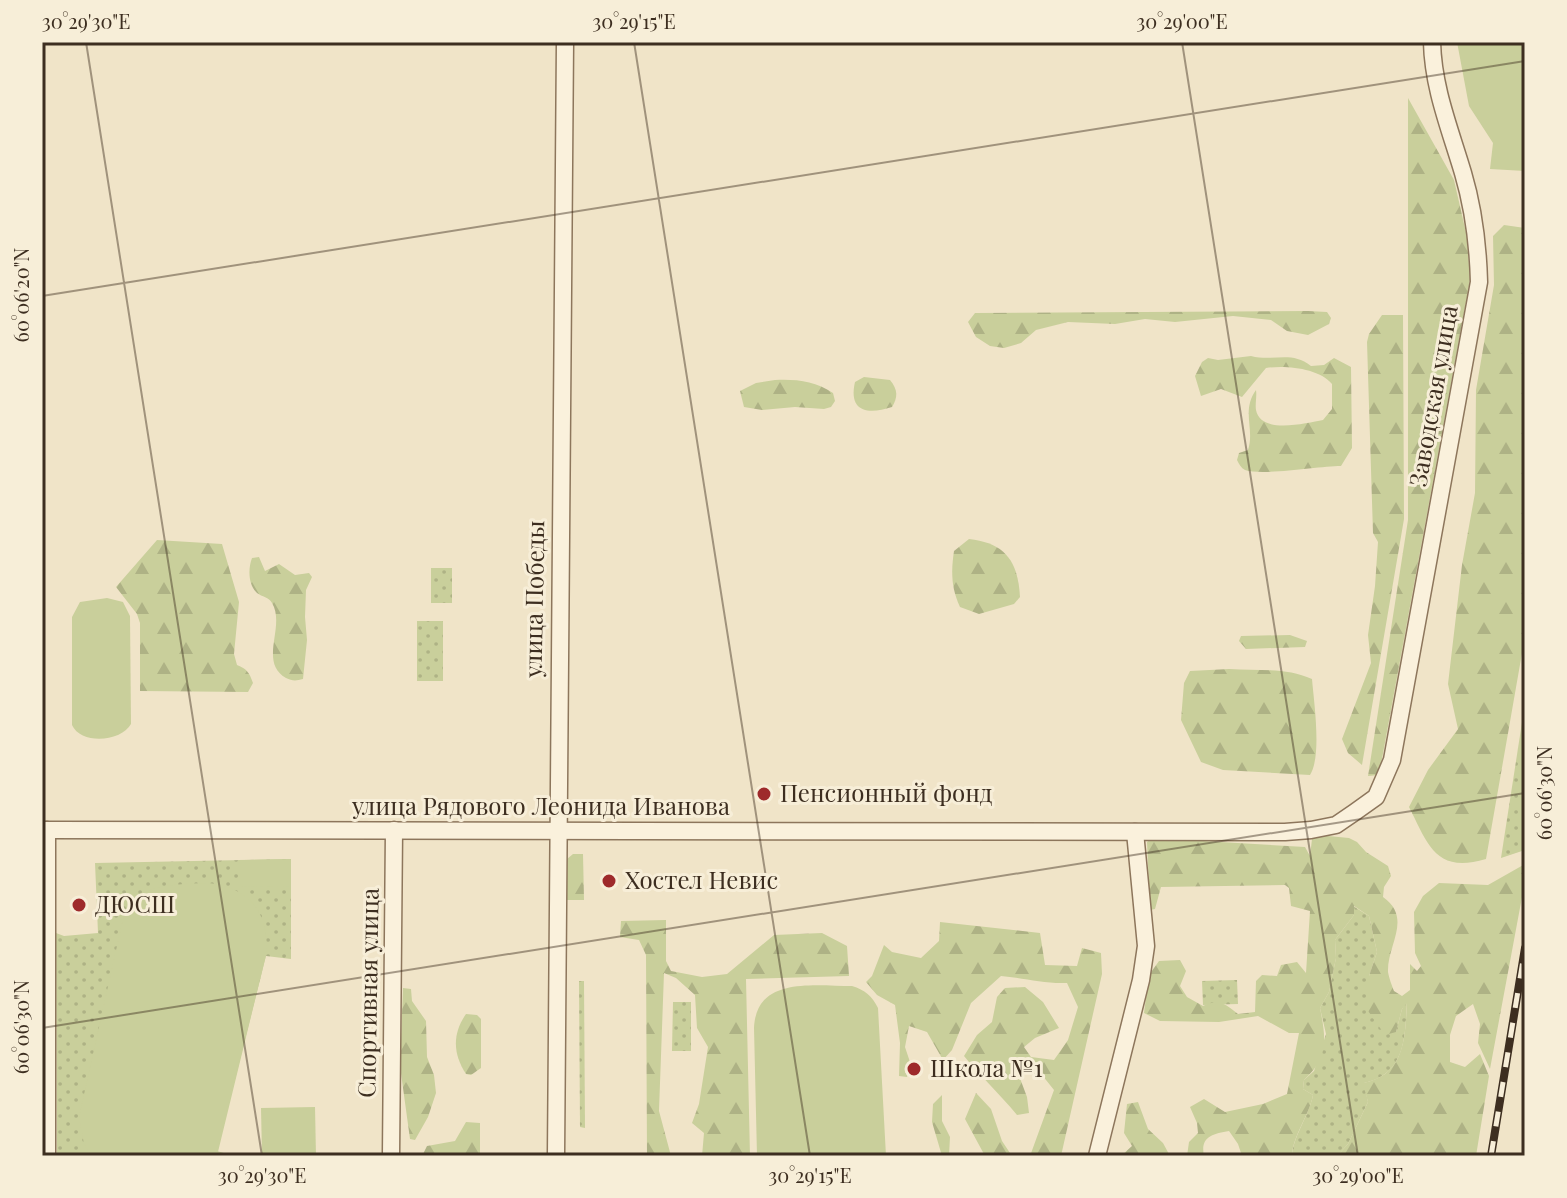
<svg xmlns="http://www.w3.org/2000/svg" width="1567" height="1198" font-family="'Playfair Display',serif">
<defs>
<pattern id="grass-dots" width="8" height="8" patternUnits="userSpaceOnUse" patternTransform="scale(2)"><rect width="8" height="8" fill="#c9cf9b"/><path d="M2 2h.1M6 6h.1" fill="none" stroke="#aeb285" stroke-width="1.8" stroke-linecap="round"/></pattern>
<pattern id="forest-firs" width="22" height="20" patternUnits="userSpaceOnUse" patternTransform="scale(2)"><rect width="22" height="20" fill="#c9cf9b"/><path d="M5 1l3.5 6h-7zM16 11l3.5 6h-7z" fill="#aeb285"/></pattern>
</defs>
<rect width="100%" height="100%" fill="#f0e4c8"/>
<g fill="url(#grass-dots)">
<rect x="431" y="568" width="21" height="35"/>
<rect x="417" y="621" width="26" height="60"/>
<polygon points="1525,703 1525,850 1501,858"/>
<polygon points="291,859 291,959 266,956 217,1151 234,1156 57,1156 56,933 64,936 98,933 95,863"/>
<path d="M1353,906L1369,916L1377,952L1369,976L1396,1032L1402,1009L1407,1001C1405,1037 1406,1074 1364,1083L1368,1102L1348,1144L1337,1156H1292C1293,1136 1309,1116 1313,1095L1303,1089L1304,1080L1314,1071L1326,1034L1320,1008L1329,992L1336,958L1335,940L1354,915Z"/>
<polygon points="1237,980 1238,1004 1203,1005 1202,981"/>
<polygon points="579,981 584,981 585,1128 580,1127"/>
<polygon points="673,1002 691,1002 691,1051 672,1051"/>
</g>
<g fill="url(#forest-firs)">
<polygon points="1408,98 1454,180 1467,237 1470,280 1379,775 1368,776 1408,520"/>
<path d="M1504,225L1525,228V636L1486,859C1435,874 1428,844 1409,807L1428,770L1458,729L1448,684L1462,565L1475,493L1476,390L1494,285L1493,236Z"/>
<polygon points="1308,311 1327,312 1331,318 1329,324 1308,335 1287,331 1271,320 1233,316 1175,322 1145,319 1115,324 1068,322 1036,330 1021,343 1004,348 990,346 976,337 968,322 975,313"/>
<polygon points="1382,315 1403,315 1404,519 1362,765 1348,753 1342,739 1371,663 1368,635 1375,586 1378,542 1373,533 1367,342 1369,334"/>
<path d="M1251,356C1274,362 1291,350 1311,366L1324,365L1334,358L1351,367L1352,448L1341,466C1319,466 1263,476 1245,470C1241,468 1239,464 1237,460L1239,453L1248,450C1255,429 1241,411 1256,390C1257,396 1255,404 1256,410C1261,435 1306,423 1323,420L1332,409V384C1319,368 1285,365 1266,368L1242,397L1221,389L1201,396L1195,376L1202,362L1208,358L1218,360Z"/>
<path d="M864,377L890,380C898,390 898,397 892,407C868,415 848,412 855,382Z"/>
<path d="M775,380C796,379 815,381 833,393L835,401L831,407L824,409L795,407L762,410L744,407L740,391L756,383Z"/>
<path d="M969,539C1005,543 1018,561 1020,597L1014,604L979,614L960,607C951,588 951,571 954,551Z"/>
<path d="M157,540L222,544L239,602L234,654L237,665C247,669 249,672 253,683L248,692L140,691V623L137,614L116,587Z"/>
<path d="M259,557L265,571L279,564L295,575L309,573L312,577L306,590L305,617L307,640L303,679C296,681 292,681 286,678C258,662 286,626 272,603C269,597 262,597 257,593C248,585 248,568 252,558Z"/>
<polygon points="1290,635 1307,641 1305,647 1246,649 1239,641 1241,636"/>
<path d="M1229,669C1257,671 1286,667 1312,679C1314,703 1322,756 1310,775L1223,770L1201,762L1181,720L1184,683L1190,671Z"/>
<path d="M1318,835L1349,838L1357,842L1366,852L1388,866L1391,876L1384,887L1383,897C1413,918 1387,945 1388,972C1389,978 1392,986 1394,991L1402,996L1410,990V964L1417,971L1421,966L1415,953L1414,912L1423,896L1439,883L1488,885L1525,864V881L1490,1069L1478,1043L1480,1024L1473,1004L1456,1016L1450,1035V1062L1465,1067L1480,1054L1489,1076L1476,1156H1337L1348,1144L1368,1102L1363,1083C1405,1075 1405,1038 1407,1003L1402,1009L1396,1032L1385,1035L1366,1008L1369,976L1377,952L1369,916L1354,906V915L1335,940L1336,958L1329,992L1320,1008C1326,1038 1329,1058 1304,1080L1303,1089L1313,1095C1309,1116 1293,1135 1292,1156H1242L1238,1144L1229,1131C1212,1134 1200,1137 1204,1156H1187L1189,1142L1198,1133L1197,1123L1190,1107L1204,1099L1225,1112L1263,1104L1287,1094L1299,1033H1289L1258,1016L1219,1022L1160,1021L1144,1013L1149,975L1159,961L1180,960L1186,971L1180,986L1187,997L1203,1006C1219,998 1225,1004 1238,1014L1255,1012L1256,981L1262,975L1277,976L1281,965L1297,962L1306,973L1310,911L1291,906L1289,888L1285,885L1161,887L1155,909L1150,910L1147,842L1152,838L1305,847L1310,856L1312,839Z"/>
<polygon points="573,854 583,854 584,900 567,900 567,859"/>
<polygon points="666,920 666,961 671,971 702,977 727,974 774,935 822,933 847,946 849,976 746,979 750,1156 702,1156 704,1133 692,1123 699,1104 708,1047 697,1028 695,995 676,978 664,973 659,1111 671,1156 647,1156 646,955 639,940 620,937 621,921"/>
<path d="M940,922L1040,933L1045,965L1077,966L1082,948L1101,953L1102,974L1061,1156H1030L1054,1090L1042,1075L1018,1073L1027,1097L1029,1113L1017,1115C1000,1094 981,1077 964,1056L977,1035L992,1022L997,997L1005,988L1025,987L1043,1002L1059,1028L1035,1038L1024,1047L1031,1057L1054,1060L1068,1040L1078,1007L1067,983C1044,984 1024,978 1001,976L971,1003L952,1050L943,1060L927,1032L909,1026L905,1047L911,1065L907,1077L899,1076L900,1043L895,1005L877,995L866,982L872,976L884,945L892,952L921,958L939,941Z"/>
<polygon points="403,988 411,989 412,1001 426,1021 427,1057 434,1075 436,1093 428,1117 415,1140 410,1139 400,1066"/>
<path d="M466,1014L477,1015L481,1019V1068L471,1075L466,1074C453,1054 452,1034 466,1014Z"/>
<polygon points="976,1093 991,1109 1002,1141 1012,1156 985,1156 965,1119"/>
<polygon points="942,1095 942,1121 950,1137 949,1156 942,1156 932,1122 933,1104"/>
<polygon points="1138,1102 1148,1129 1163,1143 1170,1156 1113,1156 1122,1155 1132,1146 1124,1133 1127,1104"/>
<polygon points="466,1122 480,1123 480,1156 422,1156 427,1146 455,1141"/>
</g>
<g fill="#c9cf9b">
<polygon points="1457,42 1525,42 1525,171 1490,169 1493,143 1469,106"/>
<path d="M107,598L123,602L130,616L131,724C121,742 81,745 72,725V617L80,602Z"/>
<polygon points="291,859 291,886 238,887 238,860"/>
<path d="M208,883C250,887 270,914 266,955L217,1156H91L84,1144L79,1117L123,919C125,914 128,905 132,901C149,883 186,884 208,883Z"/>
<path d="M852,986C865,990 872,996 878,1008L886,1156H757L754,1028C756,976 814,986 852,986Z"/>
<polygon points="315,1107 316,1156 262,1156 261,1108"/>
</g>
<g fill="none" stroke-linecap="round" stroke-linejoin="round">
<g stroke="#8d765c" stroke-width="19">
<g id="minor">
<path d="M42,830L1285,832L1311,830L1336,825L1355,812L1376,797L1392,760L1479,282C1478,245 1474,210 1463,173C1450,129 1433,88 1432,42"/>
<polyline points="47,1156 47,830"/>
<polyline points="391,1156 394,830"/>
<polyline points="556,1156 565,42"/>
<polyline points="1097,1156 1141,980 1146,946 1135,832"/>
</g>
</g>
<use href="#minor" stroke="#faf1dc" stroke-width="16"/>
<g stroke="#3d2e20" stroke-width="8">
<polyline id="rail" points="1491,1156 1525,948"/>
</g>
<use href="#rail" stroke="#f7eed8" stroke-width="5" stroke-dasharray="15" stroke-linecap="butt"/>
</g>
<path fill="none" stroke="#3d2e20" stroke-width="2" stroke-opacity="0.45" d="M86,42L262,1156M634,42L810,1156M1182,42L1358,1156M42,296L1525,61M42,1028L1525,793"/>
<g fill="#9e2a2b" stroke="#f7eed8" stroke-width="3">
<circle cx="764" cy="794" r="8"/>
<circle cx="609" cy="881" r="8"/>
<circle cx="79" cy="905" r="8"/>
<circle cx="914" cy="1069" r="8"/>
</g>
<g text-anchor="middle" stroke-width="6" stroke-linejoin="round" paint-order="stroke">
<g font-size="24" fill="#3d2e20" stroke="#f7eed8">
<text transform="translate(1434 396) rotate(-80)" y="8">Заводская улица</text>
<text transform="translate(535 599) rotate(-89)" y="8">улица Победы</text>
<text x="541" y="815">улица Рядового Леонида Иванова</text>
<text transform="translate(369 993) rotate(-89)" y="8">Спортивная улица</text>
</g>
<g font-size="24" fill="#3d2e20" stroke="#f7eed8" text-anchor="start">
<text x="780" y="802">Пенсионный фонд</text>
<text x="625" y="889">Хостел Невис</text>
<text x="95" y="913">ДЮСШ</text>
<text x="930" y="1077">Школа №1</text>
</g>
</g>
<rect width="1567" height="1198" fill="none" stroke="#f7eed8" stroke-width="88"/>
<rect x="44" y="44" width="1479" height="1110" fill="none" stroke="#3d2e20" stroke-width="3"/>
<g font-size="20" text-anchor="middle" fill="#3d2e20">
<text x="86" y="29">30°29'30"E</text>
<text x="634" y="29">30°29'15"E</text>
<text x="1182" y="29">30°29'00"E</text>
<text transform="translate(22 295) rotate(-90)" y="7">60°06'20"N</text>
<text transform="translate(1545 793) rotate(-90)" y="7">60°06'30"N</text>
<text transform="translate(22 1027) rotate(-90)" y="7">60°06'30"N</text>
<text x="262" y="1183">30°29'30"E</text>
<text x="810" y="1183">30°29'15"E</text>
<text x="1358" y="1183">30°29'00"E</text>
</g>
</svg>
